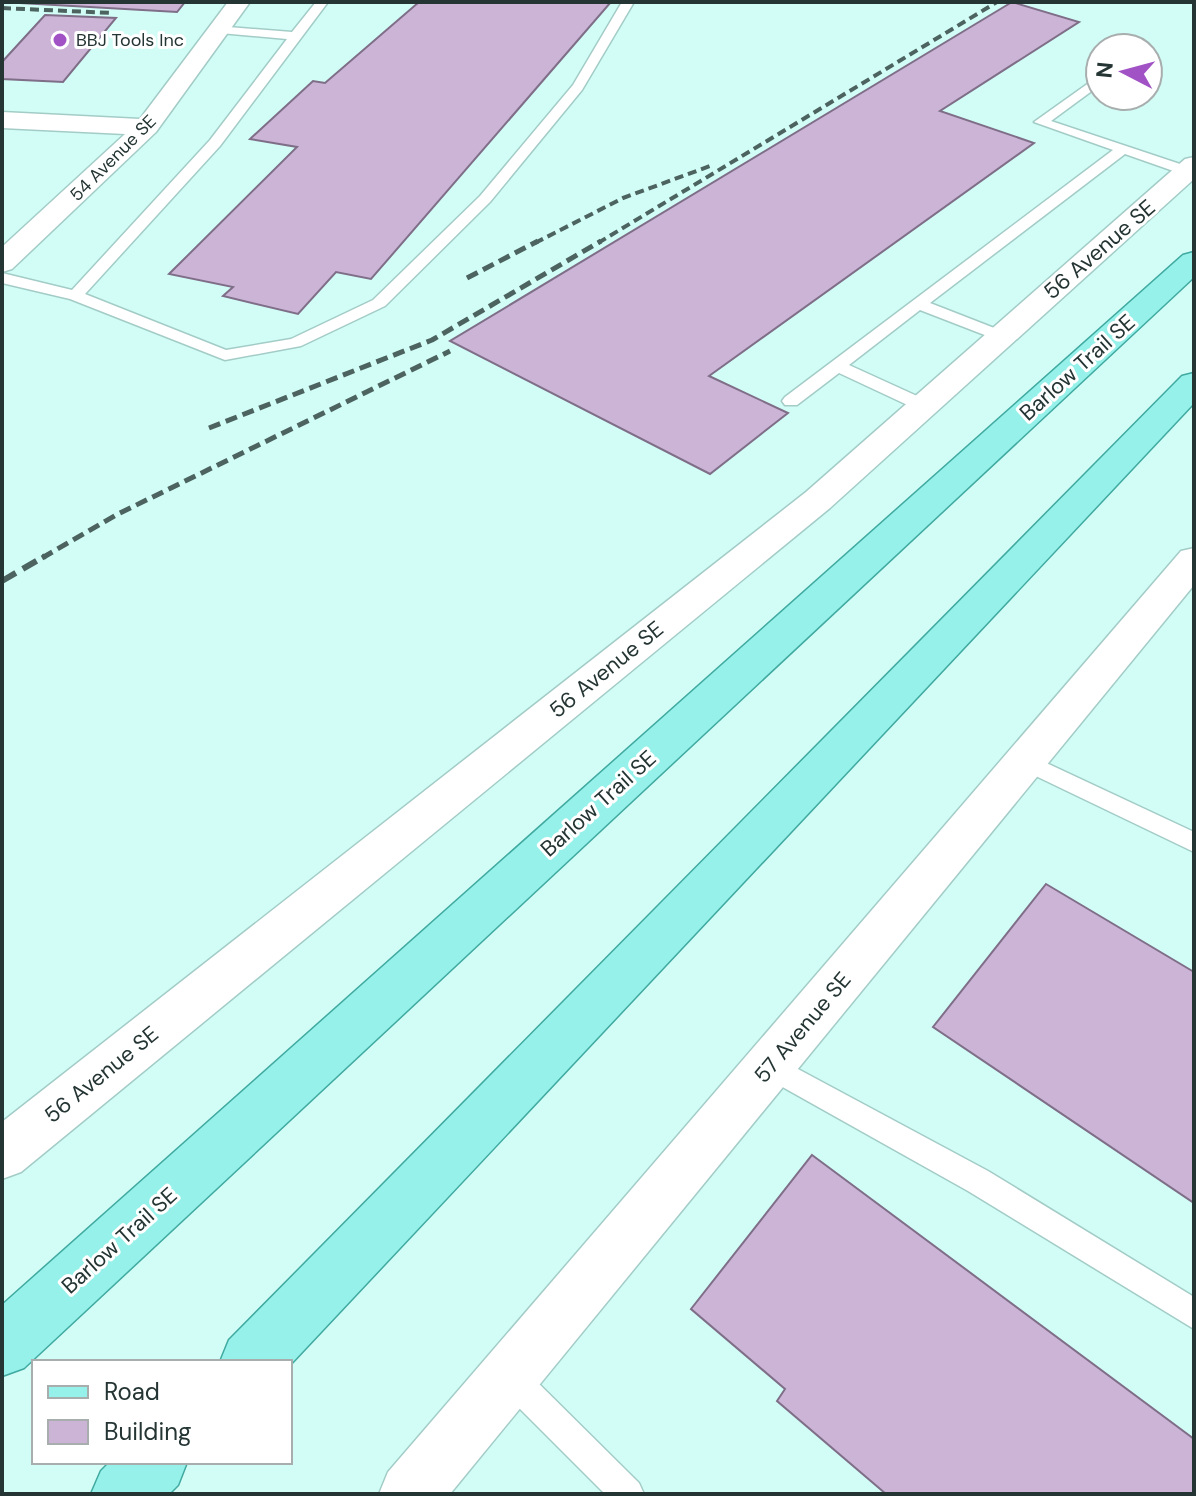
<svg xmlns="http://www.w3.org/2000/svg" width="1196" height="1496" font-family="'DM Sans',sans-serif">
<rect width="100%" height="100%" fill="#d2fdf7"/>
<g fill="#cbb4d6" stroke="#7f6e88" stroke-width="2">
<polygon points="2,2 185,2 177,12"/>
<polygon points="419,2 611,2 371,279 336,272 298,314 223,296 233,287 169,274 297,147 250,139 313,81 325,83"/>
<polygon points="1012,2 1079,22 940,111 1034,143 709,376 788,413 710,474 450,341"/>
<polygon points="45,15 116,18 63,82 2,79 2,62"/>
<polygon points="1046,884 1194,972 1194,1203 933,1027"/>
<polygon points="812,1155 1194,1439 1194,1494 886,1494 777,1401 785,1389 691,1309"/>
</g>
<g fill="none" stroke-linecap="round" stroke-linejoin="round">
<g stroke="#a3ccc7" stroke-width="3">
<g id="service">
<polygon points="316,2 328,2 220,146 85,294 226,350 291,339 373,300 480,196 573,85 622,2 634,2 582,90 490,202 385,306 301,346 225,360 70,299 2,283 2,273 72,290 210,140 287,39 220,33 214,29 216,26 292,32"/>
<polygon points="1100,75 1100,85 1051,121 1192,168 1192,174 1182,174 1125,154 930,303 1007,333 1007,339 995,339 920,310 849,365 928,401 931,405 928,409 916,409 839,373 797,405 785,405 782,401 785,397 1113,150 1034,122"/>
<polygon points="1025,753 1194,832 1194,852 1017,767 1014,761 1017,755"/>
<polygon points="770,1054 988,1171 1194,1297 1194,1329 968,1191 761,1075 757,1066 761,1057"/>
<polygon points="510,1362 521,1366 639,1483 644,1494 605,1494 499,1388 495,1377 499,1366"/>
</g>
</g>
<g stroke="#a3ccc7" stroke-width="3">
<g id="minor">
<polygon points="228,2 250,2 156,132 12,269 2,272 2,247 125,134 2,128 2,112 140,119"/>
<polygon points="1194,157 1194,179 830,508 21,1172 2,1179 2,1122 806,492 1185,159"/>
<polygon points="1194,548 1194,585 450,1494 379,1494 388,1472 1181,551"/>
</g>
</g>
<g stroke="#40a9a0" stroke-width="3">
<g id="primary">
<polygon points="1194,252 1194,277 24,1368 2,1376 2,1305 1183,255"/>
<polygon points="1194,373 1194,403 290,1365 290,1362 220,1362 229,1340 1182,376"/>
<polygon points="110,1462 187,1462 178,1485 169,1494 91,1494 101,1471"/>
</g>
</g>
<use href="#service" fill="#fff" fill-rule="evenodd"/>
<use href="#minor" fill="#fff" fill-rule="evenodd"/>
<use href="#primary" fill="#95f1e9" fill-rule="evenodd"/>
<g stroke="#4c6360" stroke-width="4" stroke-dasharray="9 5" stroke-linecap="butt">
<polyline points="2,8 113,13"/>
<polyline points="535,243 623,198 710,166"/>
<polyline points="598,243 997,2"/>
</g>
<g stroke="#4c6360" stroke-width="5" stroke-dasharray="12 6" stroke-linecap="butt">
<polyline points="467,278 538,241"/>
<polyline points="209,428 432,340 601,241"/>
<polyline points="42,558 116,515 450,351"/>
</g>
<polyline stroke="#4c6360" stroke-width="6" stroke-dasharray="16 8" stroke-linecap="butt" points="2,581 45,556"/>
</g>
<circle fill="#a152c4" stroke="#fff" stroke-width="3" cx="60" cy="40" r="8"/>
<g text-anchor="middle" stroke-width="6" stroke-linejoin="round" paint-order="stroke">
<g font-size="18" fill="#243533" stroke="#fff" text-anchor="start">
<text x="76" y="46">BBJ Tools Inc</text>
</g>
<g font-size="18" fill="#243533" stroke="#fff">
<text transform="translate(113 158) rotate(-45)" y="6">54 Avenue SE</text>
</g>
<g font-size="22" fill="#243533" stroke="#fff">
<text transform="translate(1099 249) rotate(-41)" y="8">56 Avenue SE</text>
<text transform="translate(1077 367) rotate(-42)" y="8">Barlow Trail SE</text>
<text transform="translate(606 669) rotate(-39)" y="8">56 Avenue SE</text>
<text transform="translate(598 803) rotate(-42)" y="8">Barlow Trail SE</text>
<text transform="translate(802 1027) rotate(-50)" y="8">57 Avenue SE</text>
<text transform="translate(101 1074) rotate(-39)" y="8">56 Avenue SE</text>
<text transform="translate(119 1240) rotate(-42)" y="8">Barlow Trail SE</text>
</g>
</g>
<rect width="1196" height="1496" fill="none" stroke="#243533" stroke-width="8"/>
<rect x="32" y="1360" width="260" height="104" fill="#ffffff" stroke="#a7aead" stroke-width="2"/>
<rect x="48" y="1386" width="40" height="12" fill="#95f1e9" stroke="#a7aead" stroke-width="2"/>
<text x="104" y="1400" font-size="24" fill="#243533">Road</text>
<rect x="48" y="1420" width="40" height="24" fill="#cbb4d6" stroke="#a7aead" stroke-width="2"/>
<text x="104" y="1440" font-size="24" fill="#243533">Building</text>
<g transform="translate(1124 72) rotate(276)"><circle r="38" fill="#ffffff" stroke="#a7aead" stroke-width="2"/>
<path d="M0-6L14 30L0 20L-14 30Z" fill="#a152c4"/>
<text y="-12" font-size="22" font-weight="bold" text-anchor="middle" fill="#243533">N</text>
</g>
</svg>
